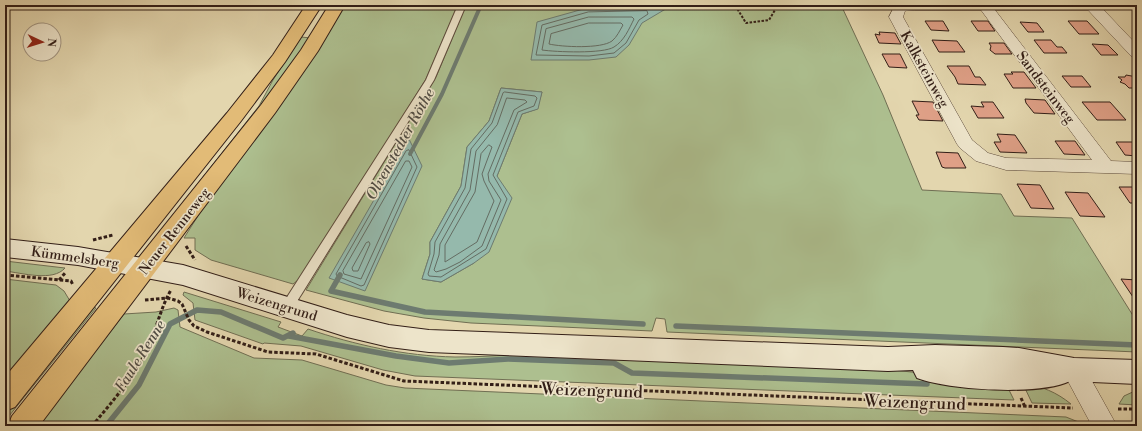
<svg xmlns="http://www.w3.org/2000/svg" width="1142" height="431" font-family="'Libre Bodoni',serif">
<rect width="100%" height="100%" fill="#e3d6ae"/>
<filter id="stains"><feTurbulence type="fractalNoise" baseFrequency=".005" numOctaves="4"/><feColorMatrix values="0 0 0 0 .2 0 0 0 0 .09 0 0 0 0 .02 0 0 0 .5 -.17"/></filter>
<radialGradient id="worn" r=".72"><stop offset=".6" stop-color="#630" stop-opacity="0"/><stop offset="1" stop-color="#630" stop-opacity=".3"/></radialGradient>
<g fill="#adbf8f" stroke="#706e53" fill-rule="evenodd">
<polygon points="345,5 458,5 426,79 302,277 293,284 211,260 195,250 195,238 184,238 203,208 287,95"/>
<path d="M466,5H841L883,95L922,190L1001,194L1014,216L1072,218L1137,322V352L667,332L665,319L656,318L652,331L471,323L424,318L384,311L306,290L436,77ZM501,88L542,92L537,109L522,114L497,176L474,263L441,282L422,279L430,254V242L461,186L467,147L489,121Z"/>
<polygon points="301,37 311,38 275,90 161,235 158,234 259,106 273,80"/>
<path d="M5,261L65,268C53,282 22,273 5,271Z"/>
<polygon points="5,279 56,285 64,291 70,301 5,385"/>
<path d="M184,292L281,322L278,327L302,336L308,329C355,345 405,356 455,357C474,357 492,356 511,355L874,368L1005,382L1014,400L415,376L383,370L301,346L264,343L263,344L195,320L193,303L183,295Z"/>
<polygon points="92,307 96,308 5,421 5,414"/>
<polygon points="174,308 178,310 180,327 254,358 302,360 386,385 405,388 1021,415 1066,417 1081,423 1083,426 38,426 124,314 156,312"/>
<path d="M1023,384C1042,386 1056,392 1071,404L1032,403Z"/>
<polygon points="1137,390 1137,405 1119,404 1124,396"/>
</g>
<g fill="#95b9ac" stroke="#6d7b70">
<polygon points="669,7 642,23 629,45 616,57 589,60 531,60 537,22 587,8"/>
<polygon points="501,88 542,92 538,109 522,114 497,176 512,198 489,252 474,263 441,282 422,279 430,254 430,242 461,186 467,147 489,121"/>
<polygon points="409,139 422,166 365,291 329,278"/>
</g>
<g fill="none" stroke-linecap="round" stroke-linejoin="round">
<g stroke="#646c62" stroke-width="1">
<polygon points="647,11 648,14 639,20 626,43 614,53 589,56 536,55 542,25 588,12"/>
<path d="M589,17H632L634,19C629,29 624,41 614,47C603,54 556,52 542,50L546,29Z"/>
<path d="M589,23H621L623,25C620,30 617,37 612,41C601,49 562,47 549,44L551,34Z"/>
<polygon points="505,92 535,96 537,98 534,106 518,112 493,175 507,199 486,249 441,277 429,276 428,274 434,254 435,242 465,188 471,149 492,123 503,93"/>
<polygon points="507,98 525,100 527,102 514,110 488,174 489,181 501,200 482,246 460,262 446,269 436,272 434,270 439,255 440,244 470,190 476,151 497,125"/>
<polygon points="489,145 492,147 482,174 484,181 494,201 477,242 445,262 445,245 475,192 481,154"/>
<polygon points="409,150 417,167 364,285 361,286 337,276 336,274 406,151"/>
<polygon points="406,161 409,161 412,167 361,279 344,274 343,271"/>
<polygon points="369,242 370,244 358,271 353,271 352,268 366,243"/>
</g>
<polyline stroke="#6d7b70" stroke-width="4" points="410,154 442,94 481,5"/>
<g stroke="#6d7b70" stroke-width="5.5">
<polyline points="340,275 331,291 425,312 643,324"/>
<polyline points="676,326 1137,345"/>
<polyline points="289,336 396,356 449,363 508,359 614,363 632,373 927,384"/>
<polyline points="106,426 139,385 170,324 197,310 221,312 283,338 293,333"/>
</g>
</g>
<g fill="#dfa087" stroke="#321e17">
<polygon points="925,21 943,21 949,31 931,30"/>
<polygon points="971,21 988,21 995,31 978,31"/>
<polygon points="1068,21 1087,21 1099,34 1079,34"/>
<polygon points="1020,22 1037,23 1044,32 1028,32"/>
<polygon points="879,32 895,33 901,44 879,43 875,34 880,35"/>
<polygon points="932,40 957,41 965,52 939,52"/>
<polygon points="1034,40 1051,40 1057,47 1062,47 1067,53 1044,53"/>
<polygon points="989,43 1004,43 1012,54 995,54 990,50 991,46"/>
<polygon points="1092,44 1108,45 1118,55 1101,55"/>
<polygon points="882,54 900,54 907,68 889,67"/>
<polygon points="947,66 969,66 975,77 980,77 986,85 958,84 955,77"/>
<polygon points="1011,72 1024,72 1036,88 1013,88 1004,74 1013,74"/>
<polygon points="1126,75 1137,77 1137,88 1129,88 1125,84 1120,82 1122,80 1118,77 1125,77"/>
<polygon points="1062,76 1082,76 1091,87 1071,87"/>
<polygon points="1025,99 1045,100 1055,114 1034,113 1026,103"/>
<polygon points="912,101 933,102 943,121 919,120 916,115 919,115"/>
<polygon points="981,102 993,102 1004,118 978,118 971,106 984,107"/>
<polygon points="1082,102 1110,102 1126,120 1097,120"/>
<polygon points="997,134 1015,135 1027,153 1000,152 994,142 1001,142"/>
<polygon points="1055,141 1075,141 1085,155 1064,154"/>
<polygon points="1116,142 1137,142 1137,156 1125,155"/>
<polygon points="936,152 958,153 966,168 945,168 942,167"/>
<polygon points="1017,184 1040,185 1054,209 1031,208"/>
<polygon points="1119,187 1137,187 1137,203 1130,203"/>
<polygon points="1065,192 1088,193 1105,217 1080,216"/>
<polygon points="1121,279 1137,280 1137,303"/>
</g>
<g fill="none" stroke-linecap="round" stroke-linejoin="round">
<g stroke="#5e4c3d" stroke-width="2">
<path id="service" d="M458,5H466L434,80L301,295C296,302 292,315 282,311L280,308L282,305L426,80Z"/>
</g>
<g stroke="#5e4c3d" stroke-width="1">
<g id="minor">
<path d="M895,5H1099L1137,45V58L1132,57L1088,10H995L1111,161L1137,162V174L1006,170L976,161L960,148L957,144L889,17ZM915,10H981L1092,160L1006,158L988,153L972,140L903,17L905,11Z"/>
<polygon points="1074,359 1082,363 1117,426 1092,426 1062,370 1066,363"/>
</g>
</g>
<g stroke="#321e17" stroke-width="2">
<path id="secondary" d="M5,239L78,247L183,265L347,315L389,325L429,330L888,347L935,345L1003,347L1019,348L1074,358L1137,360V384L1070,381C1039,396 948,390 917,378L913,370L888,371L429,352L389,347L347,337L183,285L78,265L5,257Z"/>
</g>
<g stroke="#321e17" stroke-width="2">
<g id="primary">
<polygon points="306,5 322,5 285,62 241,121 15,407 5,411 5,377 227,113 273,55"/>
<polygon points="329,5 345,5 318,51 275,113 39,426 8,426 12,416 261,105 301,50"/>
</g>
</g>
<polyline stroke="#321e17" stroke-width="2" stroke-dasharray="2.5 1.5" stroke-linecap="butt" points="737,5 738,10 746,23 769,20 778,5"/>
<g stroke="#321e17" stroke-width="3" stroke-dasharray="3.5 2" stroke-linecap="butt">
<polyline points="93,240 113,235"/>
<polyline points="186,246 195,260"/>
<polyline points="5,275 71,281 73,285"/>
<polyline points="59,280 66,272"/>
<polyline points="145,300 168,298 178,301 182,304 189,320 194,326 207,332 268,352 316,354 404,381 1073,408"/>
<polyline points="1021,398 1025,407"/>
<polyline points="1118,409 1137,409"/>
<path d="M92,426C112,402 133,378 147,350C156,331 160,309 171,290"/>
</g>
<use href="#service" fill="#ede4ca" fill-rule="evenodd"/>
<use href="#minor" fill="#ede4ca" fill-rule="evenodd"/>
<use href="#secondary" fill="#ede4ca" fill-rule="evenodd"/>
<use href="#primary" fill="#e2bb77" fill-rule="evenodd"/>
</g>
<g text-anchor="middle" stroke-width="3.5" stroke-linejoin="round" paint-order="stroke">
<g font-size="14" fill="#321e17" stroke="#ede4ca">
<text transform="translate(925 69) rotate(61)" y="5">Kalksteinweg</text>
<text transform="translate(1046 87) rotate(53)" y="5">Sandsteinweg</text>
<text transform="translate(174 231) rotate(-52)" y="5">Neuer Renneweg</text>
<text transform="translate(75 257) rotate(8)" y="5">Kümmelsberg</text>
<text transform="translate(277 304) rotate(17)" y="5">Weizengrund</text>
</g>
<g font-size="15" font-style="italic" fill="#504c44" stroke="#ede4ca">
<text transform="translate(400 144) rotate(-61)" y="5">Olvenstedter Röthe</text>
<text transform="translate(140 356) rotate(-58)" y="5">Faule Renne</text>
</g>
<g font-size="17" fill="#321e17" stroke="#ede4ca">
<text transform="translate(592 390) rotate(2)" y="6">Weizengrund</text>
<text transform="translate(915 402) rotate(2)" y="6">Weizengrund</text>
</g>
</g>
<rect width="1142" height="431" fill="none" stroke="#e3d6ae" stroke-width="20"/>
<rect x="6" y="6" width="1130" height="419" fill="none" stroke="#321e17" stroke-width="2"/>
<rect x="10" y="10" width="1122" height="411" fill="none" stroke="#321e17"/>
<g transform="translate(42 42) rotate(94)"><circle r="19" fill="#ede4ca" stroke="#a29582"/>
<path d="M0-3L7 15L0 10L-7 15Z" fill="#8f2418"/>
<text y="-6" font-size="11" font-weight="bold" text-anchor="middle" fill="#321e17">N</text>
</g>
<rect width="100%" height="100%" filter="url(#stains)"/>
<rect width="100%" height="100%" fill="url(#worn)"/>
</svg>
